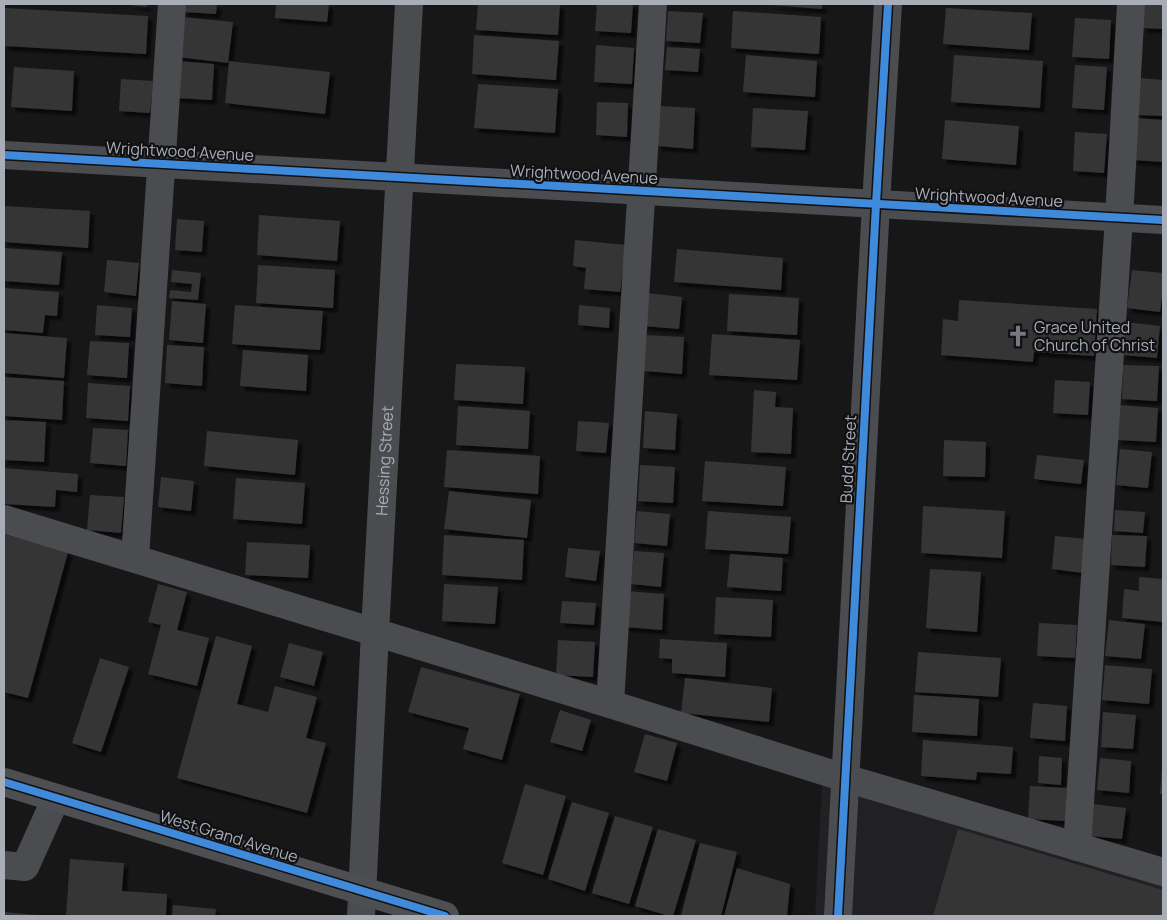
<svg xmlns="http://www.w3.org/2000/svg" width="1167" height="920" font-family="Manrope,sans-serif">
<defs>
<filter id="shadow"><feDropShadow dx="4.5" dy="4.5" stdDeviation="1" flood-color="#0009"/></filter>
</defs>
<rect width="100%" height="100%" fill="#171717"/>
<polygon fill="#212123" points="823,768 1163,869 1163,916 815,916"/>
<g fill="#353536" filter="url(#shadow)">
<polygon points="130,4 147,4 147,7 130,5"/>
<polygon points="184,4 217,4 216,14 183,12"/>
<polygon points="276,4 329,4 327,22 275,18"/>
<polygon points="478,4 560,4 558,35 476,30"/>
<polygon points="597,4 633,4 631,33 595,31"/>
<polygon points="772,4 822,4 822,9 772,5"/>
<polygon points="1144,4 1163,4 1163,29 1142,28"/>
<polygon points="4,8 148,16 146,54 4,46"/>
<polygon points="946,8 1032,13 1029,50 943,44"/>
<polygon points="668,11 703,13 700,43 666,41"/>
<polygon points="733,11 821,17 819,54 731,48"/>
<polygon points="182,17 233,22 228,63 178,57"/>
<polygon points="1075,18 1111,20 1109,59 1072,57"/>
<polygon points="474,35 559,41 556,80 472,74"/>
<polygon points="596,45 634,48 632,84 594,82"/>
<polygon points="667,47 700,49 698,72 665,70"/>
<polygon points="746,55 817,61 815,97 743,92"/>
<polygon points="954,55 1043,61 1040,108 951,102"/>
<polygon points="178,61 214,64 212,100 176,98"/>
<polygon points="229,61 330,72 325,114 225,103"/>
<polygon points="1075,65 1107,67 1104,110 1072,108"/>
<polygon points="14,67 74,71 72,111 11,107"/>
<polygon points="1139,78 1163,80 1163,116 1136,115"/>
<polygon points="121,79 153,81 150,113 119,111"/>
<polygon points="478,84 558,89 555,133 474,128"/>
<polygon points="597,102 628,103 627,137 596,135"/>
<polygon points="659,106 695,108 693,149 657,146"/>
<polygon points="753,108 808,111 805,150 751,147"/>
<polygon points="1136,118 1163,120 1163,162 1133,160"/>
<polygon points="945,120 1019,126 1016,165 942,159"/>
<polygon points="1075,132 1107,134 1104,173 1073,171"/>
<polygon points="4,206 90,211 88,248 4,242"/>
<polygon points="259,215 340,221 337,261 257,255"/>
<polygon points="177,219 204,221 202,252 175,250"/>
<polygon points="575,240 626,245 620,292 584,289 586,268 573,266"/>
<polygon points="4,248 62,252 59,285 4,281"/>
<polygon points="677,249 783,258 781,290 674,282"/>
<polygon points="107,260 139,263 136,296 104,292"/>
<polygon points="258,265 335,270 333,308 256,303"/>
<polygon points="172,270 201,273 198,300 169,298 170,290 191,292 192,284 171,282"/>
<polygon points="1132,270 1163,273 1163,287 1160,312 1127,308"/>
<polygon points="4,288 59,292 57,316 45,315 43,333 4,330"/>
<polygon points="647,293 682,297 679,329 643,326"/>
<polygon points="729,294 799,298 797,335 727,331"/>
<polygon points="959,300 1097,309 1094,356 1034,352 1033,362 941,355 943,319 958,321"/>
<polygon points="172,301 206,304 203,343 169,340"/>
<polygon points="97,305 132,308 130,337 95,335"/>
<polygon points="235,305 323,311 320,350 232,344"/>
<polygon points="579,305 610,308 609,328 578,325"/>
<polygon points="1125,322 1160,326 1157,358 1122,355"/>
<polygon points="4,333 67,338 64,378 4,373"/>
<polygon points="712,334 800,340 797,380 709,375"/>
<polygon points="646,335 684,337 682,374 644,371"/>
<polygon points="90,341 129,343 127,378 87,375"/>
<polygon points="167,345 204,347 202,386 165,383"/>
<polygon points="243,350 308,355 306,391 240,386"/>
<polygon points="456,364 525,367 523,404 454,400"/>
<polygon points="1123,365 1159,366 1157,401 1122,399"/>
<polygon points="4,377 64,381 62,420 4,416"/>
<polygon points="1055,380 1090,382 1088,415 1053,413"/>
<polygon points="88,383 130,386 128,421 86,418"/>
<polygon points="754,390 776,392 775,407 793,408 791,454 751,452"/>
<polygon points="1119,405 1158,408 1156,442 1117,440"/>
<polygon points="458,406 530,411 528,449 456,445"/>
<polygon points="645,411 677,414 675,450 643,448"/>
<polygon points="4,420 46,422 44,462 4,460"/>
<polygon points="578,421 609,423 606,453 576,451"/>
<polygon points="93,428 128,430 126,466 90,463"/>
<polygon points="207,431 298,440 295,475 204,466"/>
<polygon points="944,440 986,442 985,477 943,476"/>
<polygon points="1120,449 1152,452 1148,488 1116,485"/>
<polygon points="447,450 540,456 538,494 444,487"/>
<polygon points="1037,455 1084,460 1081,484 1034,479"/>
<polygon points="705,461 786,467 783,506 702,501"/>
<polygon points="640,465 675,467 673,503 638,501"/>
<polygon points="4,468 78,474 77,492 56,490 55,507 4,504"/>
<polygon points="161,477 194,481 191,511 158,507"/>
<polygon points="236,478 305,483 302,524 233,519"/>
<polygon points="449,491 531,500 527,538 444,529"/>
<polygon points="90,495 124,497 121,533 87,530"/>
<polygon points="923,506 1005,511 1002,558 921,553"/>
<polygon points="1115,510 1145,512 1143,533 1114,531"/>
<polygon points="637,511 670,514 667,546 634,543"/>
<polygon points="708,511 791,517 788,554 705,549"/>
<polygon points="4,534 68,552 28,698 4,692"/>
<polygon points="444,535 524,540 522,580 442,575"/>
<polygon points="1112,535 1147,536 1145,567 1111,565"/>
<polygon points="1055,536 1087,539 1083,573 1052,569"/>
<polygon points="247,542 310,545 308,578 245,575"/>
<polygon points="568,548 600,551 596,581 565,577"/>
<polygon points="634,551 664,553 661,587 631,584"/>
<polygon points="730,554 783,558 781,591 727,587"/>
<polygon points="930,569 981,572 977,632 926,628"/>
<polygon points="1139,577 1163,579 1163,622 1122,618 1124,589 1139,591"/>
<polygon points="158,584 187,592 177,630 209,638 197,686 148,674 161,625 148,622"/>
<polygon points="444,584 498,587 495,624 442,621"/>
<polygon points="626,591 664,594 662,630 624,627"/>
<polygon points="716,597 773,600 771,637 714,634"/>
<polygon points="562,601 596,603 594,625 560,623"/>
<polygon points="1109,620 1145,624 1141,659 1105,656"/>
<polygon points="1039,623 1077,625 1075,658 1037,656"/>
<polygon points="216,636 252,646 237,704 268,712 275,686 317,697 306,738 326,743 307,813 177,778"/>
<polygon points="660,639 727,643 725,677 672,673 672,659 659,658"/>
<polygon points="558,640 595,642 593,677 556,675"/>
<polygon points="289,643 323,652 314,686 280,677"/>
<polygon points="918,652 1001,658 998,697 915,692"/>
<polygon points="100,658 129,667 101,752 72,743"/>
<polygon points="1105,665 1152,669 1149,704 1102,700"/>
<polygon points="421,667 520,694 502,760 463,749 469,728 408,712"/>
<polygon points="685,678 772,688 769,722 681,713"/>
<polygon points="914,695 979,699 977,736 912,732"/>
<polygon points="1033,703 1067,706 1065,741 1030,738"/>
<polygon points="560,710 591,720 582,751 550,742"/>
<polygon points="1103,712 1136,715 1133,749 1101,747"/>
<polygon points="645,734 677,743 667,781 634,772"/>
<polygon points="923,740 1013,747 1011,774 977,772 976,780 921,776"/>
<polygon points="1039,756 1062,758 1061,785 1038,783"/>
<polygon points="1100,758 1131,761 1129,793 1097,790"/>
<polygon points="1162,767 1163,767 1163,794 1160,794"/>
<polygon points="525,784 566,796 543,875 502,863"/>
<polygon points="1030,786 1067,788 1065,821 1028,819"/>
<polygon points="572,802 609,813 585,891 548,879"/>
<polygon points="1093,804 1126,808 1122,839 1090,836"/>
<polygon points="615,816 653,827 629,904 592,893"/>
<polygon points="658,829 696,840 673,916 669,916 635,906"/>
<polygon points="958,829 1163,890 1163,916 933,916"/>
<polygon points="700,843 737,852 721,916 681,916"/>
<polygon points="70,859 124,863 122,891 167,894 166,916 66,916"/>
<polygon points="737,868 790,884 787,916 724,916"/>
<polygon points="173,905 216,909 215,916 172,916"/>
<polygon points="4,912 37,915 37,916 4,916"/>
</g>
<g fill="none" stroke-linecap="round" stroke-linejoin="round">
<g stroke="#4b4c50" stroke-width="28">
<polyline points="4,155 1163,220"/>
<polyline points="4,519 610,704 845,778 1163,872"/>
<polyline points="135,558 172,4"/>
<polyline points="610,704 653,4"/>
<polyline points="1077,847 1119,218 1131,4"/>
<polyline points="4,865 25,867 56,798"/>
<path id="s1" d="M361,916L375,632L409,4"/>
<polyline points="838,916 876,204 888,4"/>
</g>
<polyline stroke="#4d4f52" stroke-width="28" points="4,782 445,916"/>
<g stroke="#111113" stroke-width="11">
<g id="cycleway">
<polyline points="4,155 1163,220"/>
<polyline points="4,782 445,916"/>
<polyline points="838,916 876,204 888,4"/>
</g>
</g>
<use href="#cycleway" stroke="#408adc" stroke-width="8"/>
</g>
<defs>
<g id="church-bare" transform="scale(1.725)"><path d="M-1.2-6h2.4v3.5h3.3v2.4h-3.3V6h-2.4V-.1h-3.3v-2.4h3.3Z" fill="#757880" stroke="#111113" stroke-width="2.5" paint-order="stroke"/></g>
</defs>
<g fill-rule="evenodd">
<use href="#church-bare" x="1018" y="336"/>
</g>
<g text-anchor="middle" stroke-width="4.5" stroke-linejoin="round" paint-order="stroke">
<g font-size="16" fill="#a8adb8" stroke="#111113">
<text transform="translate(180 151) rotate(3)" y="6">Wrightwood Avenue</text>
<text transform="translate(584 174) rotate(3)" y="6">Wrightwood Avenue</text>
<text transform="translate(989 197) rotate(3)" y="6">Wrightwood Avenue</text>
<text transform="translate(848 459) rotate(-87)" y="6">Budd Street</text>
<text dy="6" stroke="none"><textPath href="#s1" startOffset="456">Hessing Street</textPath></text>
<text transform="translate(229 836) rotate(17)" y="6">West Grand Avenue</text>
</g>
<g font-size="16" fill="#a8adb8" stroke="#111113" text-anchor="start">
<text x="1034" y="333">Grace United<tspan x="1034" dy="18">Church of Christ</tspan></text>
</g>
</g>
<rect width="1167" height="920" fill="none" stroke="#a8adb8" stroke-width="10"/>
</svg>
